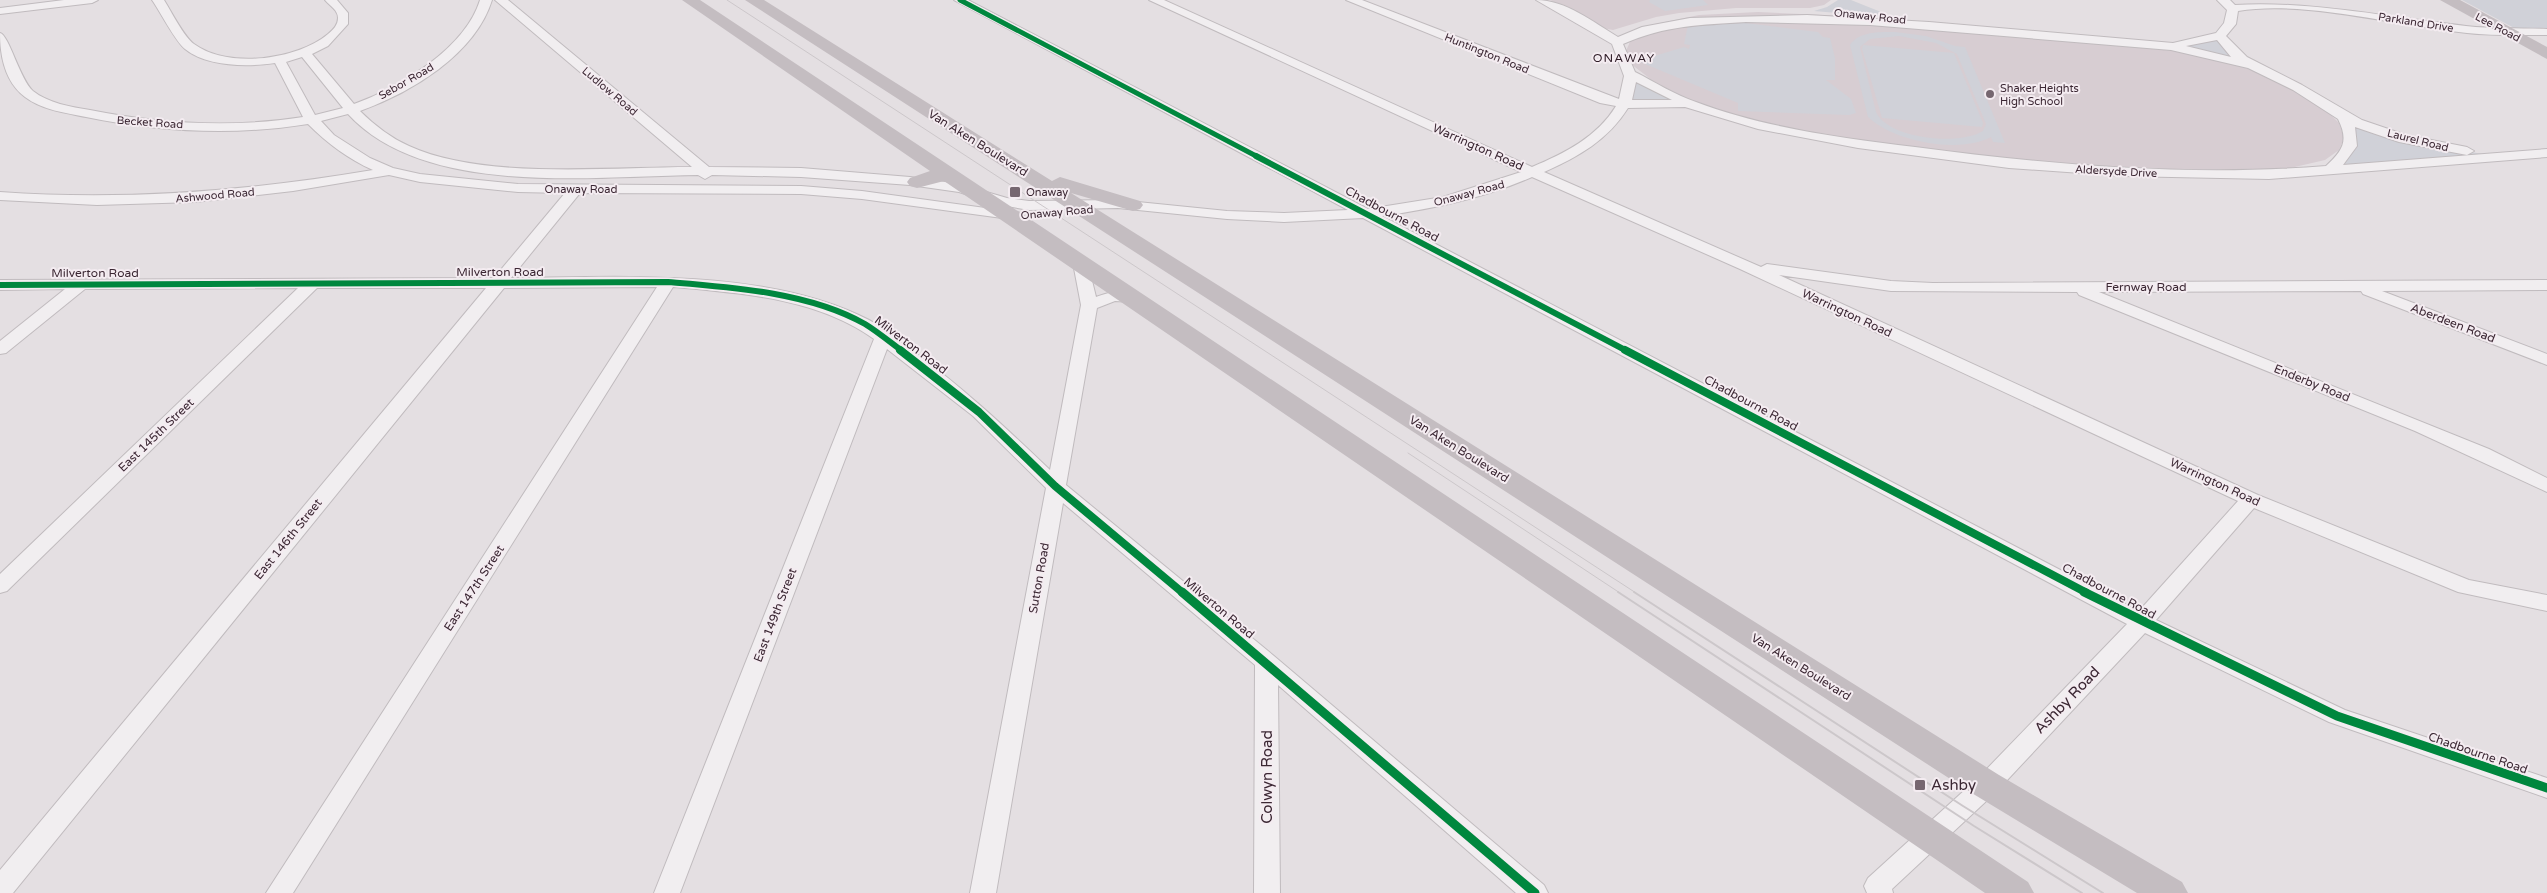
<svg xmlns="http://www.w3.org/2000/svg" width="2547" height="893" font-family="'Varela Round',sans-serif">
<rect width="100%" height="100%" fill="#e4dfe2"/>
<g fill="#d7cdd2">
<polygon points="1550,0 1831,0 1824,5 1810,8 1736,8 1679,13 1656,17 1613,30 1602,28 1577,13"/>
<polygon points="1758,12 1868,17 2015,36 2174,51 2233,64 2263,74 2309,99 2331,115 2339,123 2344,138 2339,150 2325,160 2286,169 2151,170 1995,159 1822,135 1727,114 1687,99 1653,81 1631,64 1626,51 1632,37 1655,24 1699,15"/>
</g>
<g fill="#d0d1d8" fill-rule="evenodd">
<polygon points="1650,0 1703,0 1708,5 1665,11 1649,2"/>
<polygon points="1838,0 1851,0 1896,18 1814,11 1827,7"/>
<polygon points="2462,0 2547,0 2547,28 2516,29"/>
<polygon points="1712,19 1818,32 1823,37 1830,38 1835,58 1835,80 1826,80 1851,99 1856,113 1849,115 1738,111 1738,103 1638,61 1684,47 1689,49 1690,45 1684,44 1688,25"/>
<path d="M1895,32L1926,36L1955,46L1965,47L2005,143L1993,142L1991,137C1959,154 1894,142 1868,117L1850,45C1859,31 1880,32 1895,32ZM1899,36L1936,43L1957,54L1986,124L1983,131C1959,146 1888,139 1876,112L1860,47L1870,39Z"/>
<polygon points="2220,36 2249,65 2204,54 2181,44"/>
<polygon points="1863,45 1954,53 1983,123 1982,127 1882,118 1862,49"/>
<polygon points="1630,74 1691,105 1623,104"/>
<polygon points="2368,126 2454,149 2494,156 2330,170 2348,154 2349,127"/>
</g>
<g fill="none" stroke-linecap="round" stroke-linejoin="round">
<g stroke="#c0bbbe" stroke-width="2">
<g id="minor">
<polygon points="64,0 98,0 92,3 0,14 0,8"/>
<path d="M152,0H164C171,11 184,37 194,44C228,69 297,60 328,34C333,30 338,25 338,18C338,10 330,6 325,0H337L348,13V24L328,46L312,54L354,104C399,88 465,49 480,0H492C475,55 410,93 360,111C374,125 391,138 409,146C483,180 610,167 692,167L495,0H508L709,167L801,168L910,177L959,184L1007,198L1029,201L1118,200L1227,211L1284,213L1348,210L954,0H968L1368,209L1443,197L1521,172L1149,0H1164L1532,167C1565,153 1597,137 1616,106L1600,103L1346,0H1362L1619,99L1624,76L1612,44L1536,0C1566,0 1593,22 1618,37L1642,27L1690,18L1807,15L1929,22L2173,43L2216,33L2224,23L2227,10L2217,0H2230L2235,5C2305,0 2395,18 2466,26C2493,29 2521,28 2547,29V35C2521,35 2493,36 2467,33C2397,26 2306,0 2238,11L2236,24L2226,36L2247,57L2302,85L2362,120L2406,135L2467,147L2474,151L2467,155L2399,142L2355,127L2357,146L2343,165L2547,149V157L2269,179L2123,176L2009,168L1858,148L1758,129L1685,107L1628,108C1608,140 1578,157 1544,172L1761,267L1767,264L1891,281L1933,283L2547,280V290L2382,291L2547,354V365L2363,294L2361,291L2099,292L2489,449L2547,478V492L2415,431L2079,295L2077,292L1891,291L1779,275L2258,495L2469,580L2547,595V611L2458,592L2254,508L2156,620L2345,710L2547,778V798L2329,722L2145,633L1996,792L1892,889L1893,893H1867L1864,886L1868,878L1978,778L2127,624L1363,218L1284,222L1227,219L1118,208L1029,210L996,204L959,192L910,185L801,177L712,175L705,179L698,175C594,176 425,198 348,114L321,121L334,135L370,158L393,168L420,174L518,184L801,186L862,191L1022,213L1024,216L1022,219L1017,220L862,199L801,194L580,193L511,278C621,277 770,268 869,320C882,327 894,338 906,346C958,383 1004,426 1050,470L1081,305L1073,263L1075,260H1087L1096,297C1107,293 1131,285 1140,297L1132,302L1115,301L1097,308L1066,485L1274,656L1544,885L1548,893H1516L1278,685L1280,893H1254L1255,665L1063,503L996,893H970L1046,488L973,416L887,349L680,893H654L874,339C817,298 741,293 673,287L293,893H266L657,287L504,288L13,893H0V870L486,288H317L7,591L0,593V574L298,288L85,289L6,353L0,354V341L65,289L0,290V280L494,278L565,193L518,192L420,182L389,175L293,191L195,202L97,205L0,200V192C126,201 249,191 373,170C348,159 327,143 308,124C234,136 159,132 86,117C66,113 42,110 25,97C5,82 0,56 0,33C9,35 20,80 33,91C48,103 71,107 90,110C160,124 233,128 303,117L275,63C248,67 207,67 185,49C175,41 160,11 152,0ZM1746,22L1870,25L2171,50L2248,68L2293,90L2338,119C2349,141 2343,150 2326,166C2189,177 2050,165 1915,147C1842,138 1765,128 1696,102C1675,95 1655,82 1635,72L1623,44C1666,25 1701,25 1746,22ZM2217,40L2231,57L2186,46ZM302,57L343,108L315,115L286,62ZM1636,82L1672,100H1632ZM1532,177L1740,269L2238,501L2139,611L1382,216C1433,209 1485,198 1532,177Z"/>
</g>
</g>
<use href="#minor" fill="#f1eef0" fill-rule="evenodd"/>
<g fill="#c4bdc1" fill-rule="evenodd">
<polygon points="682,0 700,0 2028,882 2034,893 1985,893 944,181 917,188 910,186 907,182 910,178 930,171"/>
<polygon points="745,0 764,0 1052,181 1060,177 1140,201 1143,205 1140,209 1133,211 1071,193 1999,775 2182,882 2188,893 2137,893 1975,795"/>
<polygon points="2440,0 2460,0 2547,47 2547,59"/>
</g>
<g stroke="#ccc7ca" stroke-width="1">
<polyline points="727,0 1636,593"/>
<polyline points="1408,453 1620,593"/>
</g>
<g stroke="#ccc7ca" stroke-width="2">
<polyline points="1618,592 1974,826 2082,893"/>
<polyline points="1634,592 1963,806 2103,893"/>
</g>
<g stroke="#f4ecf1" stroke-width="7">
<polyline id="cycleway-far3" points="960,0 1258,157"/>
</g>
<g stroke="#f4ecf1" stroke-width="9">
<g id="cycleway-far2">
<polyline points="1256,156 1627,351"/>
<path d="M0,285L668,282C730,287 809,292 865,324C878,332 890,342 902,351"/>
</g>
</g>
<g stroke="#f4ecf1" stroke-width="11">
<g id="cycleway-far1">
<polyline points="900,350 979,412 1055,486 1183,593"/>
<polyline points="1625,350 2087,593"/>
</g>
</g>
<g stroke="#f4ecf1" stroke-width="12">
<g id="cycleway">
<polyline points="1182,592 1535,893"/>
<polyline points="2084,592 2337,716 2547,788"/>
</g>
</g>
<use href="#cycleway-far3" stroke="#00873e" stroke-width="5"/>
<use href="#cycleway-far2" stroke="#00873e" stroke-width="6"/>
<use href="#cycleway-far1" stroke="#00873e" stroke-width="8"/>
<use href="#cycleway" stroke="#00873e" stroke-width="9"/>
</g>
<g fill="#766770" stroke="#f4ecf1" stroke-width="2">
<circle cx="1990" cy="94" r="5"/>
<rect x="1009" y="186" width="12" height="12" rx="2.5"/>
<rect x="1914" y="779" width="12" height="12" rx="2.5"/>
</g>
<g text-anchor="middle" stroke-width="4" stroke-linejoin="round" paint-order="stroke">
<g font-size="11" fill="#3b2733" stroke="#f4ecf1">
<text transform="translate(1870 16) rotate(6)" y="4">Onaway Road</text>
<text transform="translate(2416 22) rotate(9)" y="4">Parkland Drive</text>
<text transform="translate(2498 27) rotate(28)" y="4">Lee Road</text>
<text transform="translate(1487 53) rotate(22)" y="4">Huntington Road</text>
<text transform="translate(406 81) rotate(-30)" y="4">Sebor Road</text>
<text transform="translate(610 91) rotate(40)" y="4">Ludlow Road</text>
<text transform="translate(150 122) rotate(4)" y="4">Becket Road</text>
<text transform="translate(2418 140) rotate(14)" y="4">Laurel Road</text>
<text transform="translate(2116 171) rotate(3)" y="4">Aldersyde Drive</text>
<text x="581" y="193">Onaway Road</text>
<text transform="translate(1469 193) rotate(-15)" y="4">Onaway Road</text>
<text transform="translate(215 195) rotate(-5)" y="4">Ashwood Road</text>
<text transform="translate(1057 212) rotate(-5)" y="4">Onaway Road</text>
</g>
<g font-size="11" fill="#3b2733" stroke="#f4ecf1" text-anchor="start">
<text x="2000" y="92">Shaker Heights<tspan x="2000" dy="13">High School</tspan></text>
<text x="1026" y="196">Onaway</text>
</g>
<g font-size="12" letter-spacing="1" fill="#2c1a24" stroke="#f4ecf1">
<text x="1624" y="62">ONAWAY</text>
</g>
<g font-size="12" fill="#3b2733" stroke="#f4ecf1">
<text transform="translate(978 143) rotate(32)" y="4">Van Aken Boulevard</text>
<text transform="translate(1478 147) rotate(24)" y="4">Warrington Road</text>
<text transform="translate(1392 214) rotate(28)" y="4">Chadbourne Road</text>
<text x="500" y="276">Milverton Road</text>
<text x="95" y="277">Milverton Road</text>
<text x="2146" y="291">Fernway Road</text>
<text transform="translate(1847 313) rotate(25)" y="4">Warrington Road</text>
<text transform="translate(2453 323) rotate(21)" y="4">Aberdeen Road</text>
<text transform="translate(911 345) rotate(37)" y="4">Milverton Road</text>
<text transform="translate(2312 383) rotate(22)" y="4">Enderby Road</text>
<text transform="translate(1751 403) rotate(28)" y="4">Chadbourne Road</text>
<text transform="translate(156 435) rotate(-44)" y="4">East 145th Street</text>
<text transform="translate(1459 449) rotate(32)" y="4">Van Aken Boulevard</text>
<text transform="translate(2215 482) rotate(25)" y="4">Warrington Road</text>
<text transform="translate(288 539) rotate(-51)" y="4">East 146th Street</text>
<text transform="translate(1039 578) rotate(-80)" y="4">Sutton Road</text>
<text transform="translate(474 588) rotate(-57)" y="4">East 147th Street</text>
<text transform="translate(2109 591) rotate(28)" y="4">Chadbourne Road</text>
<text transform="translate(1219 608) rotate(40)" y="4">Milverton Road</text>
<text transform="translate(775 615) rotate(-69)" y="4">East 149th Street</text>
<text transform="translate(1801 667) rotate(32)" y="4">Van Aken Boulevard</text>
<text transform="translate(2478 753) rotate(19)" y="4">Chadbourne Road</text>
</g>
<g font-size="15" fill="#3b2733" stroke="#f4ecf1">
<text transform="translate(2067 700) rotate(-46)" y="5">Ashby Road</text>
<text transform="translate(1267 777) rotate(-90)" y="5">Colwyn Road</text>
</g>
<g font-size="15" fill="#3b2733" stroke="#f4ecf1" text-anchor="start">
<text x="1931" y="790">Ashby</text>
</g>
</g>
</svg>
